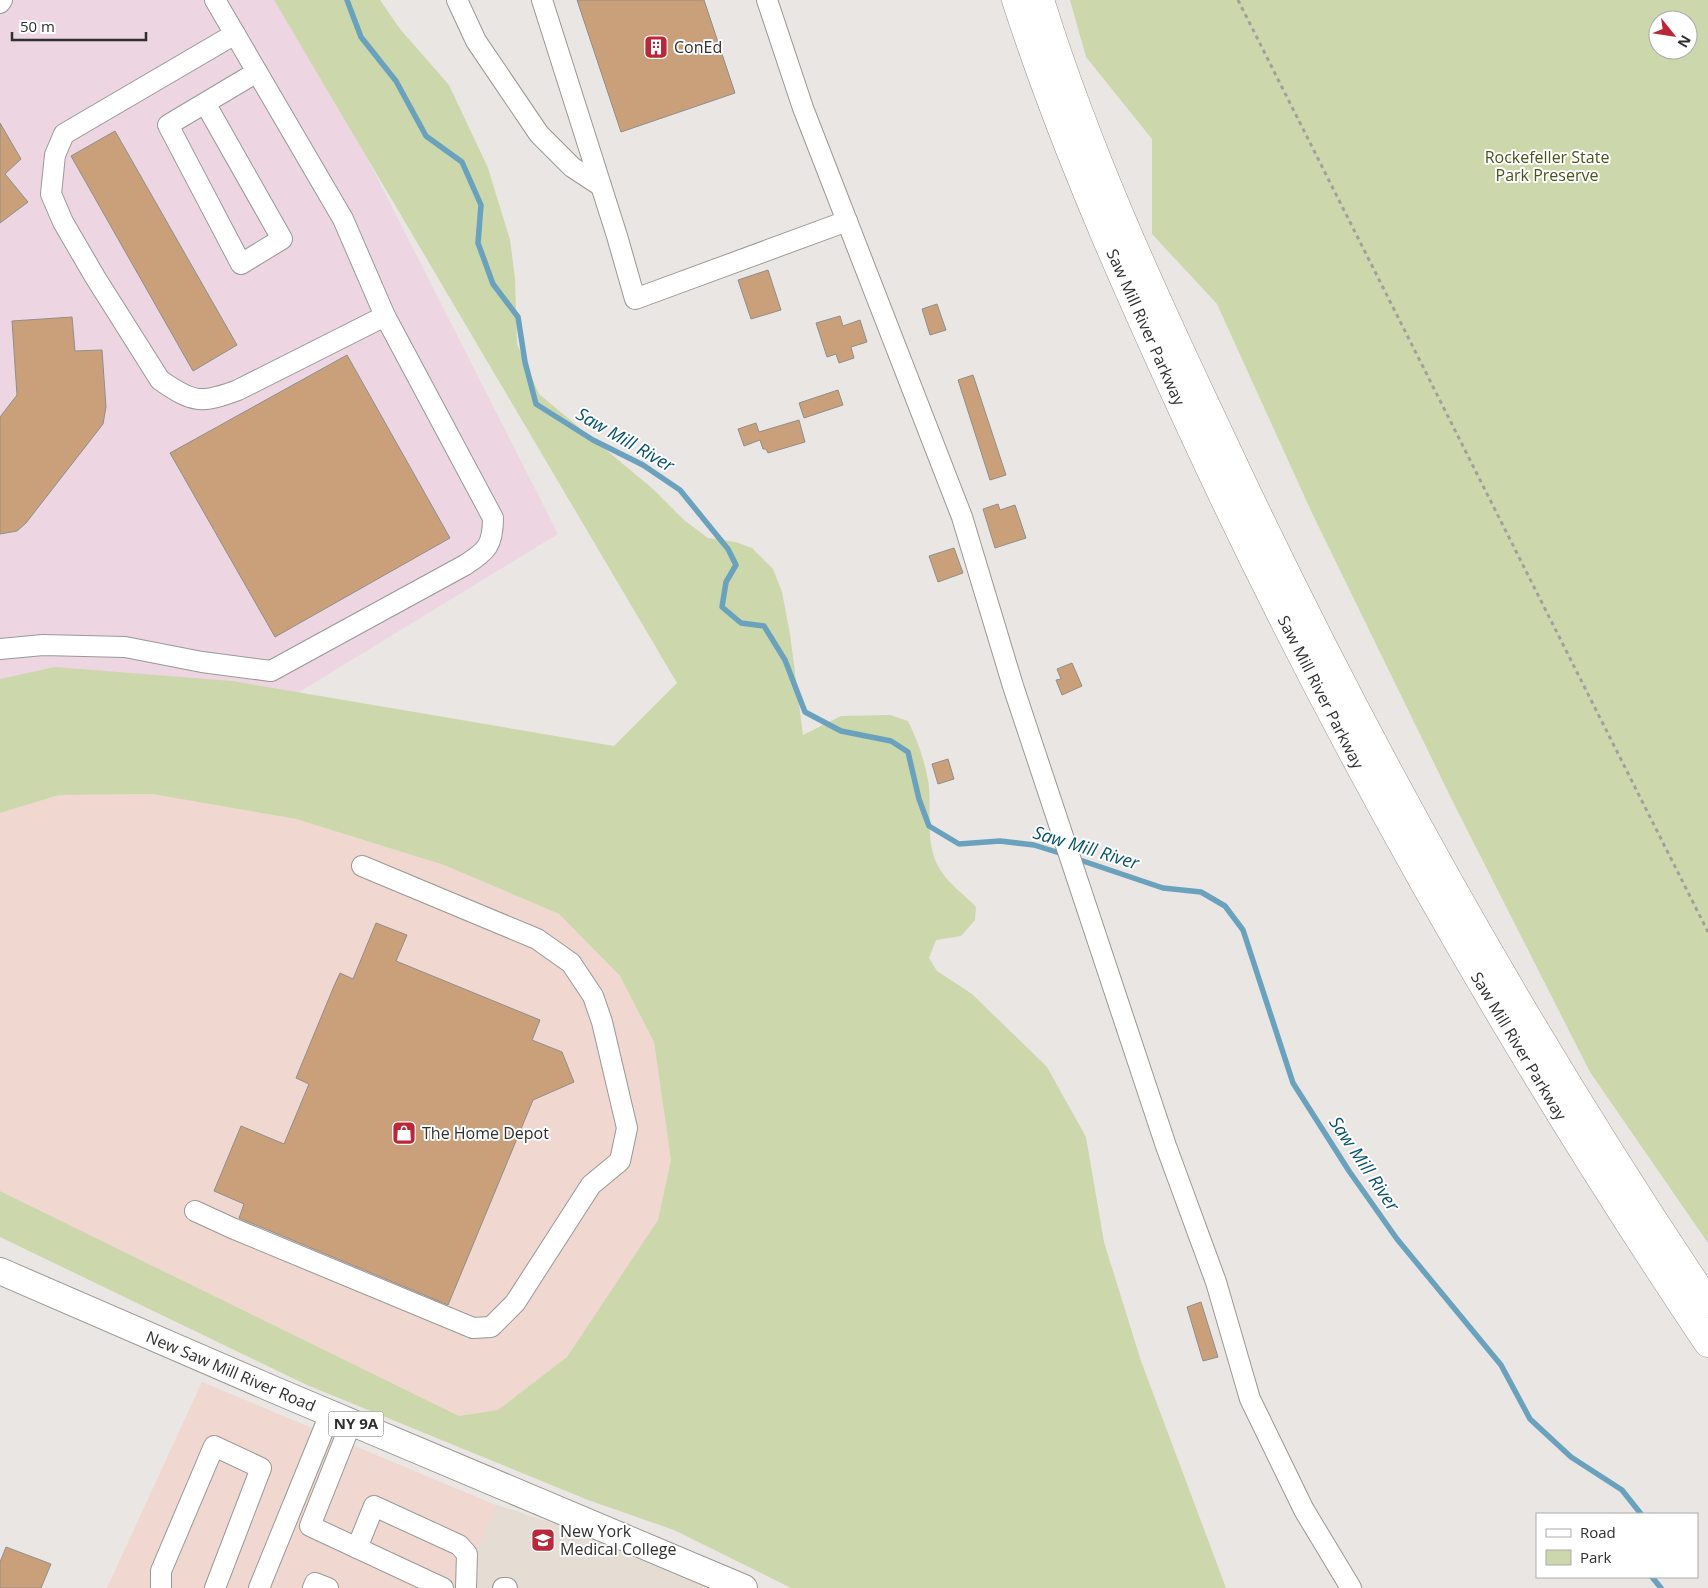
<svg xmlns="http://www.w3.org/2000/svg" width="1708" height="1588" font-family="'Open Sans',sans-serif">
<rect width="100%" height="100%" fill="#e9e6e4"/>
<g fill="#f0d7d0">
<polygon points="152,794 296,819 444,865 559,914 620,976 654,1042 671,1160 658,1221 567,1357 498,1410 459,1416 0,1191 0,813 59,795"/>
<polygon points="202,1382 694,1588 107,1588"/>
</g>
<polygon fill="#edd6e2" points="0,0 287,0 558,534 278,705 0,717"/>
<polygon fill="#e5dcd4" points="497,1505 712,1575 720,1588 460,1588"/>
<g fill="#cdd7ac" fill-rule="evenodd">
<path d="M274,0H380L400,29L449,85L488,168L510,240L515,278L517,344L539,394L653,489L684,520L708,538L736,542L752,548L773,569L782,592L790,634L803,735L841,716L890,715L908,721C917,739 924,759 928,780C933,809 923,844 941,871C949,884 965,895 976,907L975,920L961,936L936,940L929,958L937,971L972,994L1047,1067L1086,1137L1104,1242L1141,1361L1226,1588H791L674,1530L588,1500L307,1385L0,1237V1191L459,1416L498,1410L567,1357L658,1220L671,1160L654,1042L620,976L559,914L444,865L296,819L152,794L59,795L0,813V679L55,667L232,681L614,746L677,683Z"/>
<path d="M1070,0H1708V1243L1590,1072L1454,804L1312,513L1217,304L1152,234V139L1086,57ZM1658,20H1688V50H1658Z"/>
</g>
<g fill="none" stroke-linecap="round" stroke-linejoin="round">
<g stroke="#6aa2be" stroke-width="5.5">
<polyline points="347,0 361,37 396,81 426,136 462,162 481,205 478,243 493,284 518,317 525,362 536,404 593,440 643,465 680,490 728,549 736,565 726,582 722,607 741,623 764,626 785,660 805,712 841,731 891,741 908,752 919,799 929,826 959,844 1000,841 1034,845 1066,855"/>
<polyline points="1074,858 1163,888 1201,892 1225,906 1243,930 1293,1083 1349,1171 1397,1239 1501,1365 1530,1419 1571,1457 1622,1490 1641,1514"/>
<polyline points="1652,1577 1661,1588"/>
</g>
</g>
<g fill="#caa07a" stroke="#908e8b">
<polygon points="577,0 704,0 735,93 621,132"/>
<polygon points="0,123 21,159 5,174 28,202 0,223"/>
<polygon points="115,131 237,345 193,371 71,156"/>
<polygon points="768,270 781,310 751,319 738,280"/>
<polygon points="937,304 946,330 930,335 922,309"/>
<polygon points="840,316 843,326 860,320 867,342 851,347 854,358 839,363 836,354 827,357 816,323"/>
<polygon points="72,317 75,351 102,350 106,407 103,424 26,523 17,531 0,534 0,417 17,395 12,321"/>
<polygon points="347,355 450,538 275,637 170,453"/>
<polygon points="973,375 1006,475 990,480 958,380"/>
<polygon points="838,390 843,405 804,418 799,403"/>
<polygon points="799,420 805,442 768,453 766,449 763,449 760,440 744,446 738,429 756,423 759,432"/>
<polygon points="998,504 1000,510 1015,505 1026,538 995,548 983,509"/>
<polygon points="954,548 963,573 938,582 929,556"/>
<polygon points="1072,663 1082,686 1062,695 1056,680 1061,679 1057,669"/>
<polygon points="948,759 954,779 938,784 932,764"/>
<polygon points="376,923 407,935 396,961 540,1020 532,1040 562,1052 574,1082 533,1100 448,1305 239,1218 244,1204 214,1191 241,1126 284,1144 309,1084 296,1078 334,986 340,973 353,979"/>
<polygon points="1201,1302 1218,1357 1203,1361 1187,1307"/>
<polygon points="6,1547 51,1564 41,1588 0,1588 0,1562"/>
</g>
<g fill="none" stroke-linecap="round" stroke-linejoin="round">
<g stroke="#9a9895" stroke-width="22">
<g id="minor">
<polyline points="457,0 476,41 539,134 572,167 601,186"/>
<polyline points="542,0 617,236 635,299 847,221"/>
<polyline points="767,0 803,108 962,517 1013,686 1166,1146 1216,1282 1250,1399 1304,1510 1351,1588"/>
<polyline points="0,3 2,0"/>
<path d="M235,34L64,134L55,155L51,194L63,222L95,277L160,380C193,403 201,404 238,390L385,316"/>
<polyline points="205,103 282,239 241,264 168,125 257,72"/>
<path d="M0,649L43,645L125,647L202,662L271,671L465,565C487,551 493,545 493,518L385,316L343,219L215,0"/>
<polyline points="195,1211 232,1228 473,1328 491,1327 515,1303 591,1185 620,1161 627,1128 602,1022 593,996 571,963 537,939 362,866"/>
<polyline points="351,1423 310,1526 443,1588"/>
<polyline points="357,1548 374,1506 459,1545 467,1554 466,1588"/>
<polyline points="161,1588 161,1571 214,1446 261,1468 215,1588"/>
<polyline points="259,1588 330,1414"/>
<polyline points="313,1588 315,1583 328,1588"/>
<polyline points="503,1588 507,1588"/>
</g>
</g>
<g stroke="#9a9895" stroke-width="28">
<polyline id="major" points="0,1271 277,1391 744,1588"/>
</g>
<g stroke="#9a9895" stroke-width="29">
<g id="highway">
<path d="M1016,0C1064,148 1127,289 1192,430C1339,748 1513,1052 1708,1343"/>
<path d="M1040,0C1086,148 1151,290 1217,429C1358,732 1521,1025 1708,1303"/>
</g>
</g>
<polyline stroke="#a2a09f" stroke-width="3" stroke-dasharray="4 4" stroke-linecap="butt" points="1238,0 1708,932"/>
<use href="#minor" stroke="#fff" stroke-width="20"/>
<use href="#major" stroke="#fff" stroke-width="26"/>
<use href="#highway" stroke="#fff" stroke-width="28"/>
</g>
<defs>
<g id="building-square" transform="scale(1.25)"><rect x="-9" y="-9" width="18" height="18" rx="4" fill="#b92738" stroke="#fff"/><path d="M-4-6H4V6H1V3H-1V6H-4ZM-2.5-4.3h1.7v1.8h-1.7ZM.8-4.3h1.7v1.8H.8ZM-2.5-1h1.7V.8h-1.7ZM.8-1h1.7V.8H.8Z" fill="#fff"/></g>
<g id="shop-square" transform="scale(1.25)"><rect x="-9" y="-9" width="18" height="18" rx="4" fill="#b92738" stroke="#fff"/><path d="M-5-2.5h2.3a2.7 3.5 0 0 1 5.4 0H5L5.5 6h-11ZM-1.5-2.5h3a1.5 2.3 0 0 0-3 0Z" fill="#fff"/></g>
<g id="university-square" transform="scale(1.25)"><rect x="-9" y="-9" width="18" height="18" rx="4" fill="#b92738" stroke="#fff"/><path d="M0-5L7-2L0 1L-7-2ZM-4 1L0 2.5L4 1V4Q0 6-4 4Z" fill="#fff"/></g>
</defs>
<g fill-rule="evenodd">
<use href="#building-square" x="656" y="47"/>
<use href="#shop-square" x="404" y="1133"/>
<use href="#university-square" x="543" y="1540"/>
</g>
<g text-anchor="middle" stroke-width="4" stroke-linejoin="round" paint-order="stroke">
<rect fill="#fff" stroke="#6e6d6d" stroke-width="1" x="328.5" y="1411.5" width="55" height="25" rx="4"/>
<g font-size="15" font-weight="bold" fill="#302f2e">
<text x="356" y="1429">NY 9A</text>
</g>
<g font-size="16" fill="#302f2e" stroke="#fff" text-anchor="start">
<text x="674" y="53">ConEd</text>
<text x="422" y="1139">The Home Depot</text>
<text x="560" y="1537">New York<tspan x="560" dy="18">Medical College</tspan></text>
</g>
<g font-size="16" fill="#495319" stroke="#fff">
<text x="1547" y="163">Rockefeller State<tspan x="1547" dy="18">Park Preserve</tspan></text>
</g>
<g font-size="16" fill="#302f2e" stroke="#fff">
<text transform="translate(1146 327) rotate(66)" y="6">Saw Mill River Parkway</text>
<text transform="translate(1321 692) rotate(63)" y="6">Saw Mill River Parkway</text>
<text transform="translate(1519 1046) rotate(59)" y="6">Saw Mill River Parkway</text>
<text transform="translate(231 1371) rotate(23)" y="6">New Saw Mill River Road</text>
</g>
<g font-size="18" font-style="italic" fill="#04526f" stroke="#fff">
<text transform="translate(625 440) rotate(30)" y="6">Saw Mill River</text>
<text transform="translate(1086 848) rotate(17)" y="6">Saw Mill River</text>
<text transform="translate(1364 1164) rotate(56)" y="6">Saw Mill River</text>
</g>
</g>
<rect x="1536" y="1513" width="162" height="65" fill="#ffffff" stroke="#acacab"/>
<rect x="1546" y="1529" width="25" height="8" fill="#ffffff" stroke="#acacab"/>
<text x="1580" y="1538" font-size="15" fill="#302f2e">Road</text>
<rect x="1546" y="1550" width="25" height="15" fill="#cdd7ac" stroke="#acacab"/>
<text x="1580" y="1563" font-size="15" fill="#302f2e">Park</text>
<g transform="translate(1673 35) rotate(120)"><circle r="24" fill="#ffffff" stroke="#acacab"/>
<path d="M0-4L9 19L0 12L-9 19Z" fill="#b92738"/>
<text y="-8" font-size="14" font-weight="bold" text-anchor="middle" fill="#302f2e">N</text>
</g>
<path d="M12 32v8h134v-8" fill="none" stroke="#302f2e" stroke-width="2.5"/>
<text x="20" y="32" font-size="15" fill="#302f2e" stroke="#ffffff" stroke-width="4" paint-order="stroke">50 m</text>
</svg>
